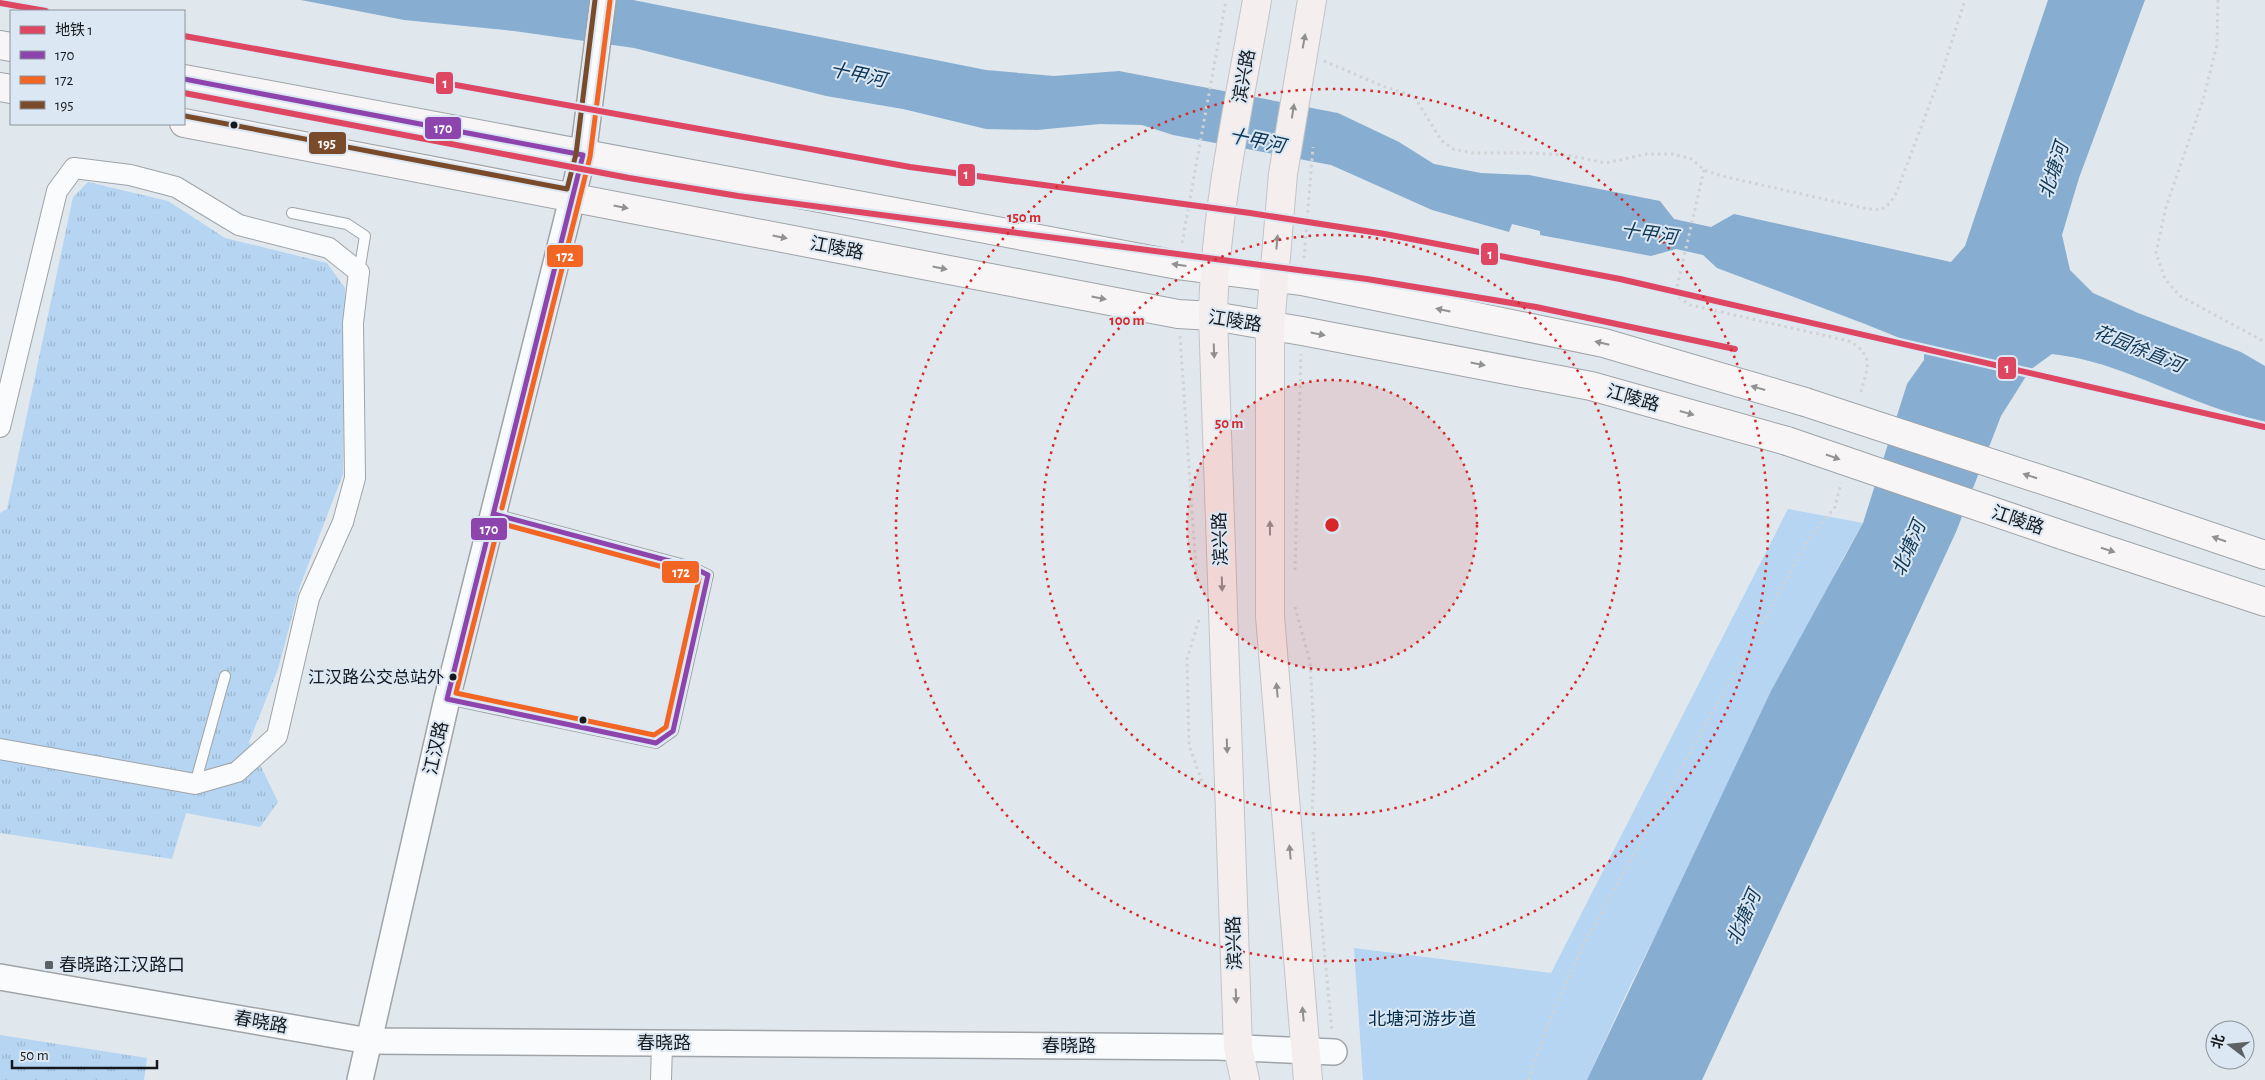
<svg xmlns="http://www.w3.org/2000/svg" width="2265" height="1080" font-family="'Alegreya Sans','Noto Sans SC',sans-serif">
<defs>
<pattern id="grass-tufts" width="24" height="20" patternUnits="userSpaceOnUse" patternTransform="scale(1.25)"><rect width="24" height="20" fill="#b5d5f2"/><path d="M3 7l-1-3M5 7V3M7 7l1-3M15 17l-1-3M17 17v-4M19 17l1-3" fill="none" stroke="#9bb6cf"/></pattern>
</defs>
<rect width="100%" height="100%" fill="#e0e7ed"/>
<g fill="url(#grass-tufts)">
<polygon points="88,182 168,201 225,238 327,263 345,288 343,474 300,586 278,669 249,742 278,802 260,827 186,813 172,859 0,833 0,513 7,509 73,197"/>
<polygon points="0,1035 147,1058 144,1080 0,1080"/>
</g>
<polygon fill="#b5d5f2" points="1788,509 1863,523 1844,556 1629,988 1587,1080 1363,1080 1354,948 1551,973"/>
<path fill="#87aed0" d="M301,0H633L986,70L1054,76L1119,71L1338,113L1399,142L1434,164L1481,173L1529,175L1660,201L1674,219L1711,227L1734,214L1951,262L1965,246L2048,0H2145L2079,178L2062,235L2070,270L2093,293L2138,313L2241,352L2265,366V422C2248,417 2230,413 2213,407C2159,388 2109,360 2052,354L2030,370L2001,416L1956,532L1702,1080H1587L1771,691L1863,523L1907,384L1924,360V353L1917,345L1865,324L1717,268L1703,255L1676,249L1651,256L1540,235V231L1512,224L1509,232L1432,210L1331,165L1173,135L1142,125L1100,124L1037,130L986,129L903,109L826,96L634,48L514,31L404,20Z"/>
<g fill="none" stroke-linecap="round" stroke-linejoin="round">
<g stroke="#9fa4a8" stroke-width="12">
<g id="service">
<polyline points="292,213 347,224 365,236 359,272"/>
<polyline points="447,699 656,743 673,731 708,575 692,567 494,514"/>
<polyline points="195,784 225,676"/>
</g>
</g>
<g stroke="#9fa4a8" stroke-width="22">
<g id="minor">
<polyline points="0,427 57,191 74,168 130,175 176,187 239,225 329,248 359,272 353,323 355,478 343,522 309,598 277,736 237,772 195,784 0,749"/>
<polyline points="661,1080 662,1043"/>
</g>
</g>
<g stroke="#9fa4a8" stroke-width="28">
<g id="tertiary">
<polyline points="0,977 369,1041 1217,1047 1334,1052"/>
<polyline points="360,1080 447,699 583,155 603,0"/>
</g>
</g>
<g stroke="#9fa4a8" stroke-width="30">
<g id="secondary">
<polyline points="0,45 11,47"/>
<polyline points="184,79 1178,265 1302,281 1604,343 1805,402"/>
<polyline points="0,87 11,89"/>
<polyline points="184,123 1178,314 1213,316 1302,331 1591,386 1787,441"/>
<polyline points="2076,491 2265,555"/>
<polyline points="2062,535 2265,602"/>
</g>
</g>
<g stroke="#c1c4c7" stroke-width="30">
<g id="primary">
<path d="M1245,1080L1238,1048L1213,316C1215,210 1239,105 1257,0"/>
<polyline points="1308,1080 1270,616 1270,326 1283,174 1312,0"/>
</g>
</g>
<g stroke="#d0d2d4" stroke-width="3" stroke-dasharray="2.5 4" stroke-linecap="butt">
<polyline points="2218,0 2217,45 2203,100 2166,207 2156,253 2165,279 2180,296 2265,342"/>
<polyline points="1324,61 1385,87 1414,96 1441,140 1453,149 1472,153 1531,153 1566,155 1606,163 1646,154 1672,154 1692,159 1704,170 1722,176 1868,209 1881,210 1891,202 1897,191 1943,69 1965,0"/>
<path d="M1704,170L1677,287L1680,298L1690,305L1849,341C1877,357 1866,369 1860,396"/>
<polyline points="1182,243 1226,0"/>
<polyline points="1304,258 1313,147"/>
<polyline points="1180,336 1197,582"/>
<polyline points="1295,570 1301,354"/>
<polyline points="1295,607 1310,662 1315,751 1312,816"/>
<polyline points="1199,620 1187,659 1189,745 1205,790"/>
<polyline points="1313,832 1332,1032"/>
<polyline points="1528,1080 1554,1009 1583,946 1807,542 1835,507 1841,483"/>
</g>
<use href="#service" stroke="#fafbfc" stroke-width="10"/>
<use href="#minor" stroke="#fafbfc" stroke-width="20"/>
<use href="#tertiary" stroke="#fafbfc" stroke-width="25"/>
<use href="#secondary" stroke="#f7f5f6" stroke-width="28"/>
<use href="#primary" stroke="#f4efee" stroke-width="28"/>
<g stroke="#9fa4a8" stroke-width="30" stroke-linecap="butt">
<g id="secondary-bridge">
<polyline points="1805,402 2076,491"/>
<polyline points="1787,441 2062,535"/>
</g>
</g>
<use href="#secondary-bridge" stroke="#f7f5f6" stroke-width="28"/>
<g stroke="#dbe7f2" stroke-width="9">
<polyline id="bus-1" points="184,79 583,155 447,699 656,743 673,731 708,575 692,567 494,514"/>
</g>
<g stroke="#dbe7f2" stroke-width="9">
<g id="bus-2">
<polyline points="502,508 590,157 610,1"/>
<polygon points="499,523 689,574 699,579 666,727 654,735 456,693"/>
</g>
</g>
<g stroke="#dbe7f2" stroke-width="9">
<polyline id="bus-3" points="185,116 567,189 576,154 595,0"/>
</g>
<use href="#bus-1" stroke="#8e44ad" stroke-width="5"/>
<use href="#bus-2" stroke="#f26522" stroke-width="5"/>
<use href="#bus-3" stroke="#7a4b2a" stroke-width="5"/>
<g stroke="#dbe7f2" stroke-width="10">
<g id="metro-1">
<polyline points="0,3 46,11"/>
<polyline points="184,36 910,167 1250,213 1385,234 1620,279 2265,427"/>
<polyline points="184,93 629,178 738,196 1367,279 1536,307 1735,349"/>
</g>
</g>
<use href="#metro-1" stroke="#df4661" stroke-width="6"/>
</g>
<defs><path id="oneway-solid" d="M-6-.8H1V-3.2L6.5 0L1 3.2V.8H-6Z" transform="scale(1.25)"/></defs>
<g fill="#908f90">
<use href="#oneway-solid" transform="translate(1304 41) rotate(-80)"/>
<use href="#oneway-solid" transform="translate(1293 111) rotate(-81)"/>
<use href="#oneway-solid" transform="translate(1277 242) rotate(-85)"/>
<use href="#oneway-solid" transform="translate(1214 351) rotate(88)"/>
<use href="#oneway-solid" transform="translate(1270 528) rotate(-90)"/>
<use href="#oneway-solid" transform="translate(1222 584) rotate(88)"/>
<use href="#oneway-solid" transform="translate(1277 690) rotate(-95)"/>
<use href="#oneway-solid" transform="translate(1227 746) rotate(88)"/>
<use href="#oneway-solid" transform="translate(1290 852) rotate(-95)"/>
<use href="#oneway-solid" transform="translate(1236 996) rotate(88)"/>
<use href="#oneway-solid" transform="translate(1303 1014) rotate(-95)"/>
</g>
<g fill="#919294">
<use href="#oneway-solid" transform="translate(621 207) rotate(11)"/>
<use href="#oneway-solid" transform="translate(780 237) rotate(11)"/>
<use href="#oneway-solid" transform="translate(1179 265) rotate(-172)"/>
<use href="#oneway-solid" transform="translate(940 268) rotate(11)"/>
<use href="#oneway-solid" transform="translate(1099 298) rotate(11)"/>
<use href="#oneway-solid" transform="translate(1443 310) rotate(-168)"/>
<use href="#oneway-solid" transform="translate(1318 334) rotate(11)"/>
<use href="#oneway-solid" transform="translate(1602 343) rotate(-167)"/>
<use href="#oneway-solid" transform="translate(1478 364) rotate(11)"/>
<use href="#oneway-solid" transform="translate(1758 388) rotate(-164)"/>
<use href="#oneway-solid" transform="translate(1687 413) rotate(16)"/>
<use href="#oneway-solid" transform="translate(1833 457) rotate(19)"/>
<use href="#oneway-solid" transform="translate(2030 476) rotate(-162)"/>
<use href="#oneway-solid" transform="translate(2219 539) rotate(-161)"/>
<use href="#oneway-solid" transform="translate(2108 550) rotate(18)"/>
</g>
<circle cx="1332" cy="525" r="145" fill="#d62828" fill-opacity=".12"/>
<g fill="none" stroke="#d62828" stroke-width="2.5" stroke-dasharray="2.5 5">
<circle cx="1332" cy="525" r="145"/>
<circle cx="1332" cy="525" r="290"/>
<circle cx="1332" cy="525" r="436"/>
</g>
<g fill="#15191d" stroke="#dbe7f2" stroke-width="2">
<circle cx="234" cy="125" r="4.5"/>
<circle cx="453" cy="677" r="4.5"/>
<circle cx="583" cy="720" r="4.5"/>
</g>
<rect fill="#5c6166" stroke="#dbe7f2" stroke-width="2" x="44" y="960" width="10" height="10" rx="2.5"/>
<g text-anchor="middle" stroke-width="4" stroke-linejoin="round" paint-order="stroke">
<g font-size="17" fill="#15191d" stroke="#dbe7f2" text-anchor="end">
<text x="444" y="683">江汉路公交总站外</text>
</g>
<g font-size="18" fill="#15191d" stroke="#dbe7f2">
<text transform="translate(1244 76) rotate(-80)" y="6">滨兴路</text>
<text transform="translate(837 248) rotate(11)" y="6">江陵路</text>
<text transform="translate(1235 321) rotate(9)" y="6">江陵路</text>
<text transform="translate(1633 398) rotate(16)" y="6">江陵路</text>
<text transform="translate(2018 520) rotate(19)" y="6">江陵路</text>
<text transform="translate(1220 539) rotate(-92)" y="6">滨兴路</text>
<text transform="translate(436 748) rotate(-77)" y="6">江汉路</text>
<text transform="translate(1234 943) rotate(-92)" y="6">滨兴路</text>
<text transform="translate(261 1022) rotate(10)" y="6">春晓路</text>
<text x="664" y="1049">春晓路</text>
<text x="1069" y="1052">春晓路</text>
</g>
<g font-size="18" fill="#15191d" stroke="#dbe7f2" text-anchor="start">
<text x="59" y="971">春晓路江汉路口</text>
</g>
<g font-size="18" fill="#012c4b" stroke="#dbe7f2">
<text x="1422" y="1025">北塘河游步道</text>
</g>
<g font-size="19" font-style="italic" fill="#0e3756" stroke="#dbe7f2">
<text transform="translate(858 74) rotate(12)" y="7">十甲河</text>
<text transform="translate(1257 140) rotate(12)" y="7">十甲河</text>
<text transform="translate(2053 170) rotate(-72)" y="7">北塘河</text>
<text transform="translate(1649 233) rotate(8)" y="7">十甲河</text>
<text transform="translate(2139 348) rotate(22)" y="7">花园徐直河</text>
<text transform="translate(1908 548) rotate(-67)" y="7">北塘河</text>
<text transform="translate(1743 917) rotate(-66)" y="7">北塘河</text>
</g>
</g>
<circle cx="1332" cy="525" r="8" fill="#d62828" stroke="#dbe7f2" stroke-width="2.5"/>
<g font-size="15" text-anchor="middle" font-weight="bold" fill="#d62828" stroke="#dbe7f2" stroke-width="4" stroke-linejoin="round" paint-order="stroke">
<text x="1024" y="222">150 m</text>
<text x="1127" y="325">100 m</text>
<text x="1229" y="428">50 m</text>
</g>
<g stroke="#dbe7f2" stroke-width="2">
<rect x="435" y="71" width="19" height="24" rx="5" fill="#df4661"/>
<rect x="424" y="116" width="38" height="24" rx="5" fill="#8e44ad"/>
<rect x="308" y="131" width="39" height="24" rx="5" fill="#7a4b2a"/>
<rect x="957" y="163" width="19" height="24" rx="5" fill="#df4661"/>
<rect x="1480" y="242" width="19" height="24" rx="5" fill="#df4661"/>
<rect x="546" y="244" width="38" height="24" rx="5" fill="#f26522"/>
<rect x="1997" y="356" width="20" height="24" rx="5" fill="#df4661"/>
<rect x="470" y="517" width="38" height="24" rx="5" fill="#8e44ad"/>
<rect x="661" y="560" width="39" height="24" rx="5" fill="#f26522"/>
</g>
<g font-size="14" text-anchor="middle" font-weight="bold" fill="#fff">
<text x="445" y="88">1</text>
<text x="443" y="133">170</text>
<text x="327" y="148">195</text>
<text x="966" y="179">1</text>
<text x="1490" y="259">1</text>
<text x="565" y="261">172</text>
<text x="2007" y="373">1</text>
<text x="489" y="534">170</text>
<text x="681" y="577">172</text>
</g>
<rect x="10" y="10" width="175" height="115" fill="#dbe7f2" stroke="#8c959d"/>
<rect x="20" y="26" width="25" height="8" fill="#df4661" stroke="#8c959d"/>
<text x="55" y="35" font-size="15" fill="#15191d">地铁 1</text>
<rect x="20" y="51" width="25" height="8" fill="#8e44ad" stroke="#8c959d"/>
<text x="55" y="60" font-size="15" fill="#15191d">170</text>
<rect x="20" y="76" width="25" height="8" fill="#f26522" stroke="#8c959d"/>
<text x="55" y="85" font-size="15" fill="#15191d">172</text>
<rect x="20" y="101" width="25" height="8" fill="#7a4b2a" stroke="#8c959d"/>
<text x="55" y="110" font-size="15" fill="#15191d">195</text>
<g transform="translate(2230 1045) rotate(286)"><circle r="24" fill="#dbe7f2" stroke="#8c959d"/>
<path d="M0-4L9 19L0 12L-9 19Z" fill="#5c6166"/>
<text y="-8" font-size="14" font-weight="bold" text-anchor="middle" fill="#15191d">北</text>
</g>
<path d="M12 1060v8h145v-8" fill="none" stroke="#15191d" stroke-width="2.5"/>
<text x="20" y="1060" font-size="15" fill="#15191d" stroke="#dbe7f2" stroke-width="4" paint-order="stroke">50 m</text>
</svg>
